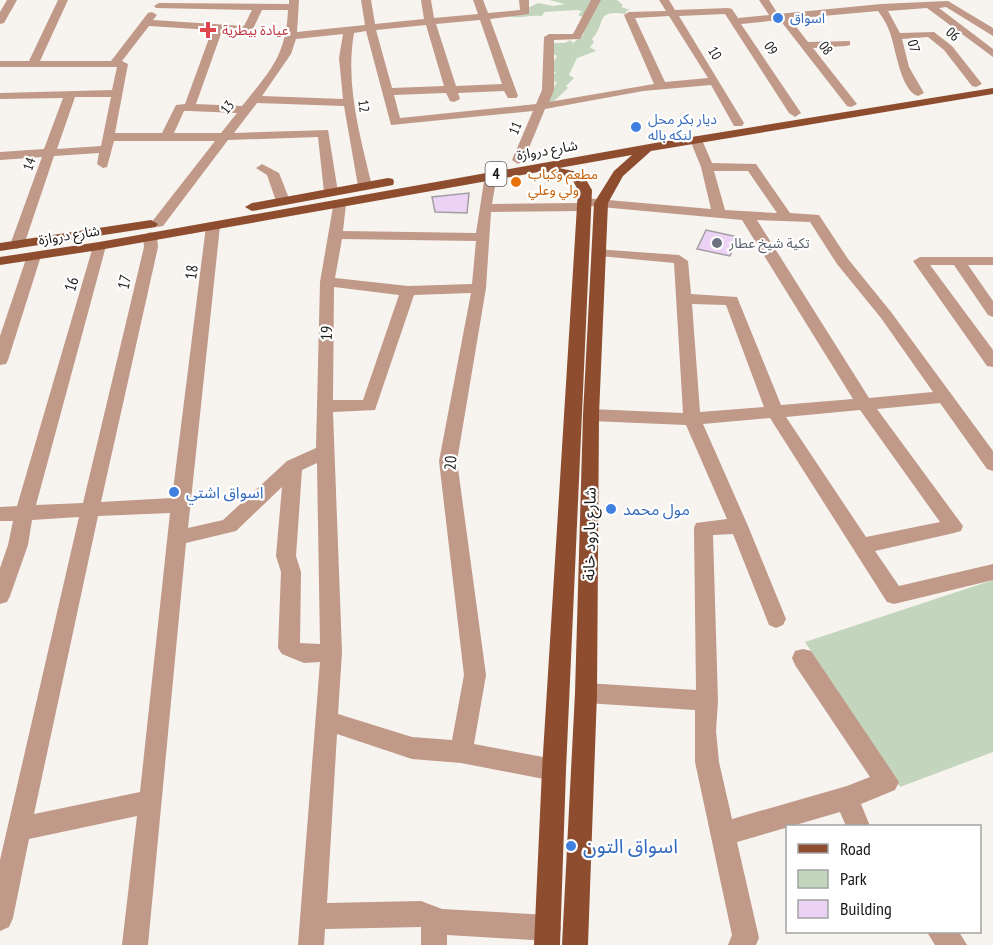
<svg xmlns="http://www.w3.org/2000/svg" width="993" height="945" font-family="'PT Sans Narrow','Noto Sans Arabic',sans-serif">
<rect width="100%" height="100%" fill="#f7f3ee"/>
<g fill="#c3d6bd">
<path d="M549,0H617L623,5L621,7L630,10L626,11V14C594,9 607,23 592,39L594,42L590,47L596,51L577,58L569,75L574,78L566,86L568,88L552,103L548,104V96L557,82L548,81V76L556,73L550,68L557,56L553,54L549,43H565L570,40L573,43L583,35L587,22L579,20L587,19L578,15L582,11L577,10L544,12L542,16C526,14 518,21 501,14L528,8L538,3L553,6L565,4Z"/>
<polygon points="993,580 993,752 900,787 805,642"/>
</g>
<g fill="#ecd2f5" stroke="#a29ea3" stroke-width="1.5">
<polygon points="469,193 467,213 435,212 432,197"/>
<polygon points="706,230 738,237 730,256 697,249"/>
</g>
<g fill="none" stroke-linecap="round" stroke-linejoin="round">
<g fill="#c09989" fill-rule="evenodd">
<polygon points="7,0 17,0 4,23 0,24 0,12"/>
<path d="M58,0H68L40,61H111L148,13L152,12L157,15L153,20L244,26L252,10L156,8L154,6L159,3L289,4V0H299L297,32L365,25L361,0H371L375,24L424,19L421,0H431L434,18L478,14L473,0H483L488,13L520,10L519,0H529V14L490,19L518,96L516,98H508L504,91L458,93L460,99L454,102L450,101L446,93L394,95L400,118L536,104L542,90L544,37L549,34H573L591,0H601L580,39L554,40V90L549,102L654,84L624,15L629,12L666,11L659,0H669L675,10L728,8L732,9L738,18L769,15L759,0H769L778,14L881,4L948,1L993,28V36L946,7L939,8L993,49V57L927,8L888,11L900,33L934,32L952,46L982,84L976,87L972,86L944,50L928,37L902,39L909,67L924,93L918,96C899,90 896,44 888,28C886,22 882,17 878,11L790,19L808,42L850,41V45L846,46L813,48L857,104L851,107L847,106L780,20L741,24L801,113L795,117L789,113L725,14L679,16L744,123L742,126H734L711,85L643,91L545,109L524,160L518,164L512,160L533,111L391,125L366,31L354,33C345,84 360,136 372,186L370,189H360L358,186L344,106L257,103L234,133L328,130L338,192L336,195H326L324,192L318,137L228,140L163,226L158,227L151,223L215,141H114L107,167L103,168L97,164L99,153L54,156L24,245L17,249L10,245L42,157L0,160V152L44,149L63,98L0,99V93L112,90L117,67H0V61H29ZM262,10H288C286,56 270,71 242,106L196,104L222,31H252ZM669,16L708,78L665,82L635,18ZM480,20L502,84L456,86L436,24ZM426,25L444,86L392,88L376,30ZM149,26L212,30L185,104L176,105L162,133H115L128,64L122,61ZM343,34L339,58L343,99L262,96L291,54L296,39ZM75,97H111L101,146L57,149ZM184,111H189L237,113L221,133H174Z"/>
<path d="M696,136L702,140L712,163L756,164L790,213L819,215L848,259L891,312L993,451V471L987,469L940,403L877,409L963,526L961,531L954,533L875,551L899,586L993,564V580L894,604L887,602L770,418L703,424L748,526L786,619L783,625L776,628L769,625L733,534L713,535L718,701L716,731L719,762L732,819L847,786L870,777L795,665L792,658L795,651L803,649L811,651L899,782L895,790L861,804L870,826H846L840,812L737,842L759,938L756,945H728L732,935L695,762V710L586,703L578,700L575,693L578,686L586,683L696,690L694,528L696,523L727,519L686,425L591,421L585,419L583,415L585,411L591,409L683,413L674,263L600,256L595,255L593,252L595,249L679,255L688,261L691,294L737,297L781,405L853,399L742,220L590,206L589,210L584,211L491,212L486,288L457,461L486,675L474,744L554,759L562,762L566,770L562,778L554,781L461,763L412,759L337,734L327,903L421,901L442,909L548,915L557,919L561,928L557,937L548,941L447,935V945H421V927L325,929L324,945H298L320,662L304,663L282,654L278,648L281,572L276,556L282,487L236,531L186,543L148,945H122L137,816L29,839L13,918L9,927L0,931V860L79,517L32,520L28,545L10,596L7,602L0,604V568L8,545L13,521H0V507L17,506L94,243H104L106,246L36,505L83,503L144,247L143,236L150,232L157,236L158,247L101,502L172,498L206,226L213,222L220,226L188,528L223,520L287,461L316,448L320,282L334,201H344L346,204L343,231L476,233L485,175L491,171L497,175L492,204L579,203L580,199L585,198L711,209L701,167L690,140ZM714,171H748L777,213L725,210ZM757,220L810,222L837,264L881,318L933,392L869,398ZM342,239L476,241L472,284L408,286L335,278ZM334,287L399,295L363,400H333ZM471,293L439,461L464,675L452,740L412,737L338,714L342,652L333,412L375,410L414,295ZM692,304L726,305L764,407L700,412ZM860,410L940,522L866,537L786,417ZM317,463L320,644L300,643L301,572L296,556L302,470ZM170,513L140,792L34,814L98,516Z"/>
<polygon points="262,164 279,173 290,201 288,204 283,205 276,201 267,175 256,168"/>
<polygon points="34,252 41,256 8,360 6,364 0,365 0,336 27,256"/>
<polygon points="920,257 993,257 993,265 968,265 993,301 993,317 988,315 954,265 930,265 993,350 993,367 987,366 913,261"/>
<polygon points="927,932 959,932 967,945 935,945"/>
</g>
<g fill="#8e4d2f" fill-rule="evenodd">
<polygon points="993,88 993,94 651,151 623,176 608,203 599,415 597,693 588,945 562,945 575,693 583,415 594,203 614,171 632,155 559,168 582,173 592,190 566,770 560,945 534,945 542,770 578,190 572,179 544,171 99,250 0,265 0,257 99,242 655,143"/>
<polygon points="388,178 393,179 394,182 393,185 252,211 245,207 252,203"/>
<polygon points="151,220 158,224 156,227 0,251 0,243"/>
</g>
</g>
<g fill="#3f7fe0" stroke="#fff" stroke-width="2">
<circle cx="778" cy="18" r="6"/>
<circle cx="636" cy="127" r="6"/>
<circle cx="174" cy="492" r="6"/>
<circle cx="611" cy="509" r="6"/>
<circle cx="571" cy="846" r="6"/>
</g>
<path fill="#e0444e" stroke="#fff" stroke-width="2" d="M205 21h6v6h6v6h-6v6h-6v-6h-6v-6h6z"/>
<circle fill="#e8710a" stroke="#fff" stroke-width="2" cx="516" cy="182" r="6"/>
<circle fill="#6b7280" stroke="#fff" stroke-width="2" cx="717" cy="243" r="6"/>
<g text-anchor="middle" stroke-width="4.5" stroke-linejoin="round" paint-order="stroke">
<g font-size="14" fill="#366cbe" stroke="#fff" text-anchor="start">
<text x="790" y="23">اسواق</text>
<text x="648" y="124">ديار بكر محل<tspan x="648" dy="16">لنكه باله</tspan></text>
</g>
<g font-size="14" fill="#be3a42" stroke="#fff" text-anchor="start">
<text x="222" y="35">عيادة بيطرية</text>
</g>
<g font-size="14" fill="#191816" stroke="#fff">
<text transform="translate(953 34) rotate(42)" y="5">06</text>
<text transform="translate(914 46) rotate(75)" y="5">07</text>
<text transform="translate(771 48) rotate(57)" y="5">09</text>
<text transform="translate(826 48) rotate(53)" y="5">08</text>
<text transform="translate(715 53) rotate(59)" y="5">10</text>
<text transform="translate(364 106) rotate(82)" y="5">12</text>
<text transform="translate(227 107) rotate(-51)" y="5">13</text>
<text transform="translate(515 128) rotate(-67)" y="5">11</text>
<text transform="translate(547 150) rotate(-10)" y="5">شارع دروازة</text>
<text transform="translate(29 164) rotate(-71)" y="5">14</text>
<text transform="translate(69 235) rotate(-9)" y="5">شارع دروازة</text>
</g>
<g font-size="14" fill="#c56008" stroke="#fff" text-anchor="start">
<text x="528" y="179">مطعم وكباب<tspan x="528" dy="16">ولي وعلي</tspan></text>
</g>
<g font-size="14" fill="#5b616d" stroke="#fff" text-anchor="start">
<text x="729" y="248">تكية شيخ عطار</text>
</g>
<rect fill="#fff" stroke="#5e5d5c" stroke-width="1.5" x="485.5" y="162" width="21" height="24" rx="4.5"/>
<g font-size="15" font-weight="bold" fill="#191816">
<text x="496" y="179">4</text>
</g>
<g font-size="16" fill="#191816" stroke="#fff">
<text transform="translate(191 272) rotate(-83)" y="6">18</text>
<text transform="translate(124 282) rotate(-77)" y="6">17</text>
<text transform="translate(71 284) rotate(-74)" y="6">16</text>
<text transform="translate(326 333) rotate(-88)" y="6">19</text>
<text transform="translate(450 463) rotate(-87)" y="6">20</text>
<text transform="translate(589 534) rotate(-89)" y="6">شارع بارود خانة</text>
</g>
<g font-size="16" fill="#366cbe" stroke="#fff" text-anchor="start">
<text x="186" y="498">اسواق اشتي</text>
<text x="623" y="515">مول محمد</text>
</g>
<g font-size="20" fill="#366cbe" stroke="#fff" text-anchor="start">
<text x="583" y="853">اسواق التون</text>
</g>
</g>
<rect x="786" y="825" width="195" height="108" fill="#ffffff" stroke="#a3a3a2" stroke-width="1.5"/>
<rect x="798" y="844" width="30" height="9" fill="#8e4d2f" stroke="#a3a3a2" stroke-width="1.5"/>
<text x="840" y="855" font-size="18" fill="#191816">Road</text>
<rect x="798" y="870" width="30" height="18" fill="#c3d6bd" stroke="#a3a3a2" stroke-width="1.5"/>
<text x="840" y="885" font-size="18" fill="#191816">Park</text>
<rect x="798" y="900" width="30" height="18" fill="#ecd2f5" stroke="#a3a3a2" stroke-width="1.5"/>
<text x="840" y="915" font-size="18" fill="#191816">Building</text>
</svg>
